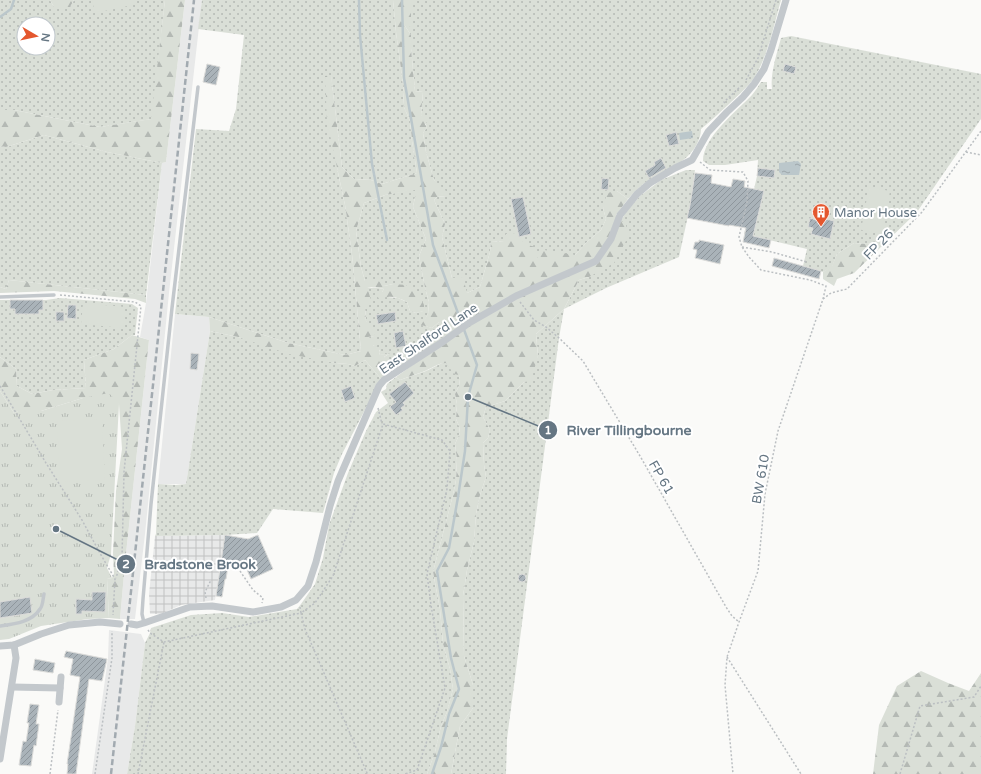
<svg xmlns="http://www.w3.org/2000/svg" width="981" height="774" font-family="'Varela Round',sans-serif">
<defs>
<pattern id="industrial-grid" width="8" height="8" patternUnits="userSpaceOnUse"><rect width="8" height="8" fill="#e8e9e9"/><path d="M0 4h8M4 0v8" fill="none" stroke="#c0c1c2"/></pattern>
<pattern id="grass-dots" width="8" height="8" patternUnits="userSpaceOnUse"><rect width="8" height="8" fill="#dadfd7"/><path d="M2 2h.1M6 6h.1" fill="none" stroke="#b4b9b4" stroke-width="1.8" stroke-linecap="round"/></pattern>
<pattern id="forest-firs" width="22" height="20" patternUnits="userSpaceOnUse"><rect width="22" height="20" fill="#dadfd7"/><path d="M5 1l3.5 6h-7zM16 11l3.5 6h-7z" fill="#b4b9b4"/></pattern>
<pattern id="park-tufts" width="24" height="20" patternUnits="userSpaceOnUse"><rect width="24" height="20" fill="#dadfd7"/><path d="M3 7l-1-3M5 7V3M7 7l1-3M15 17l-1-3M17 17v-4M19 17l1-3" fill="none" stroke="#b4b9b4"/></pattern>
<pattern id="water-ripples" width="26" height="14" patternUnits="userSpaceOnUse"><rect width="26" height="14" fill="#bbc7cb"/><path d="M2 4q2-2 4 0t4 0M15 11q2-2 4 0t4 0" fill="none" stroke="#9ca6aa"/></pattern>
<pattern id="building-hatch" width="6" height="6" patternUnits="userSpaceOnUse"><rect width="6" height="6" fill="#aab3b9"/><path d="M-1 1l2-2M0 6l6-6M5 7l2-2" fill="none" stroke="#8e969c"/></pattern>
</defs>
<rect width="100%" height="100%" fill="#fafaf8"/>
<g fill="#e8e9e9">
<polygon points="185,0 202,0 169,293 145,534 135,619 120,619 125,563 149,340 140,337 146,303 162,163 166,162"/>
<polygon points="175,314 209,317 210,331 186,484 158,484"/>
<polygon points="109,630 141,634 145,643 135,726 127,774 92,774 108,658"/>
</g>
<polygon fill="url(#industrial-grid)" points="225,535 215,600 181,605 161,614 150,614 149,594 155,536"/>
<g fill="url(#grass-dots)" fill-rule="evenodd">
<path d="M0,0H50L54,7H70L74,0H165L152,119L100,127L14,110H0ZM24,24H48V48H24Z"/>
<polygon points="202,0 393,0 396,32 404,92 403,105 410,121 412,141 417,173 382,184 371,180 354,179 342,167 331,75 337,168 345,205 352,254 361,351 345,355 288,343 209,317 175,314 196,129 229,131 236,109 244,35 198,29"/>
<path d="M411,0H781C774,25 768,56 754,78C747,88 737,96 728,105C719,113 711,121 701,129C701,135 699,139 697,144C686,164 667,169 649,180C640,186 634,192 628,199L617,191L603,208L606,219L601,230L587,242L575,255L536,259L504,242L491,241L490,252L480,287L467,293L452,278L442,237L445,224L434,200L437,197L446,196L434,180L426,152L423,133L427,127L421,115L423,92L415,91L411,48V35L405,26H411Z"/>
<path d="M791,36L981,74V119L917,212L882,246L876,242L867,244L854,243L837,254L832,267L823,272L803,266L807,249L744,234L757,176L758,160L725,165H709L703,161C703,137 736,112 752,95C755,91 758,87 761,82H767V89H772C770,74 777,53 781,38Z"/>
<polygon points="44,135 107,152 162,163 146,295 9,280 6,289 0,287 0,146 6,147"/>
<polygon points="686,170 695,170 691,202 679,257 606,288 564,309 559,338 507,739 506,774 451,774 460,726 473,708 473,685 464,656 463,596 467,570 474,542 476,514 480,495 486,477 484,465 483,443 488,438 490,430 483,417 486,407 505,401 524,382 538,356 536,334 564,309 579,280 589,277 626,212 640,196 661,180"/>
<path d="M415,189V197L413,207L426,239L419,256L425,288L429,302L428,314L422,325L432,328L439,322L448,323L453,327L445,332V336L427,349L393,370H388L384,357L389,354L380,355L379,352L380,350L373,345V344L367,337L374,336L366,321L365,308L367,287C373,289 379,287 384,289L382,292L387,297L398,298L407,302L410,311L416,313L423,311L393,284L384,286L365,281L361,267L356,231L364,203L385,195Z"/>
<polygon points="60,298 132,304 138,308 135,335 132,335 114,349 84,360 86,388 53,390 32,394 17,386 16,369 0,357 0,300 46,300"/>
<polygon points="210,331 238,337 335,363 348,364 355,366 365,360 381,379 342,454 334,473 323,513 273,509 257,533 225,535 155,536 156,534 158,484 176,485 186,484"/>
<polygon points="442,363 446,363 459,375 460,379 459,386 455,394 457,404 456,419 459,426 460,433 455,444 457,460 456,480 453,495 433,572 440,609 443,644 450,669 453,689 447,712 441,726 435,752 427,774 127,774 135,726 145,643 150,633 151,628 191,615 222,613 249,617 297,609 301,604 315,584 323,558 329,525 348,473 366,431 376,412 388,403 381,392 386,389 387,384 396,377 400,380 426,371"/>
</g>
<g fill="url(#forest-firs)">
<polygon points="50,0 74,0 70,7 54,7"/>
<polygon points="165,0 185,0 166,162 162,163 107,152 44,135 6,147 0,146 0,110 14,110 100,127 151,119"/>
<path d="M393,0H411V27L405,26L411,35V48L415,91L423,92L421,115L428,121L425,124L427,127L423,133L426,152L434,180L446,191V196L437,197L434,200L445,224L442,237L452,278L463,277L467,293L480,287L490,252L491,241L504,242L506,234L516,233L525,244L535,247L536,259L544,250L575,255L587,242L601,230L606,219L603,208L607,193L617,191L628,199L616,215L626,225L628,237L614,263L589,277L579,280L564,309L536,334L538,356L531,381L524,382L505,401L486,407L483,417L490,430L488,438L483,443L484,465L486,477L480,495L476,514L474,542L467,570L463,596L464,656L473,685V708L460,726L451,774H427L435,752L441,726L447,712L453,689L450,669L443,644L440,609L433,572L453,495L456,480L457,460L455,444L460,433L459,426L456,419L457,404L455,394L459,386L460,379L459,375L454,374L446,363C438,363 432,368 425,371C417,374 408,377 400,380L396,377L424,357L445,336V332L453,327L448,323L439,322L432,328L421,325L428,314L429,302L425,288L419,256L426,239L413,207L415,197V190L385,195L364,203L356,231L361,267L365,281L377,279L384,286L393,284L406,285L419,294L424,305V311L416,313L410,311L407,302C397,297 390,295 379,299L377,295L378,292H382L384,289C379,287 372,288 367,287L371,300L365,308L366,321L377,331L374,336L368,337L375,340L376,344H373V345L380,349L379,352L380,355L390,353L384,357L389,362L388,369L393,368V370L381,379L365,360L355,366L348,364L335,363L289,354L238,337L210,331L209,317L288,343L345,355L361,351L352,254L345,205L327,121L325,76L331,75L342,167L354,179L371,180L382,184L417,173L412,141L410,121L403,105L404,92L396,32Z"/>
<polygon points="876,242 882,246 854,273 837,279 834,286 823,279 823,272 832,266 837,254 854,243 867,244"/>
<polygon points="9,280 146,295 146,303 135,299 54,291 0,293 0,287 6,289"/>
<polygon points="132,335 149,340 125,563 120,619 109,618 107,579 112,578 114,574 113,553 116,491 122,449 119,404 83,398 41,411 18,411 14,413 0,391 0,357 16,369 17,386 32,394 53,390 86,388 84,360 114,349"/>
<polygon points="921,671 948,683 969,691 981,673 981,774 873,774 879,725 897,686"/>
</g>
<polygon fill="url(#park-tufts)" points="0,391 14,413 18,411 41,411 83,398 109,393 119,404 111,554 107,568 112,578 107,579 109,618 88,619 41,626 9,639 0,640"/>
<g fill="#dadfd7">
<polygon points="92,0 136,0 137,4 95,13"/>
<polygon points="869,187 890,191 882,234 861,230"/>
<polygon points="83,303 125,307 123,328 81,324"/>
<polygon points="102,419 105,480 60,482 57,421"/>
</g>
<g fill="url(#water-ripples)">
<polygon points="692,131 693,138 680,140 679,133"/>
<polygon points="798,161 801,164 799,175 782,175 779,172 779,163"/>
</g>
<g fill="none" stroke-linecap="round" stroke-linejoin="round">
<g stroke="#bbc7cb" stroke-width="2.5">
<polyline points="359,0 360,35 372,164 387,240"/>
<polyline points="402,0 404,78 433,245 477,365 468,397 465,451 458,497 449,548 437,571 451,658 459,689 449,714 441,747 432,774"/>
<polyline points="0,17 11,9 14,0"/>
</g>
</g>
<g fill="url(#building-hatch)" stroke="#dcdcda">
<polygon points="207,64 220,67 216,85 203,82"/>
<polygon points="785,64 796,67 794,74 783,71"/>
<polygon points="676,132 679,144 669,146 666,135"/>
<polygon points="661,158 666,168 649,178 645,171 655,165 654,162"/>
<polygon points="758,168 775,170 774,178 757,176"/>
<polygon points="695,173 712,175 711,183 731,187 733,179 745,181 744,187 764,191 753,236 771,240 769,248 743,242 746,228 729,225 729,226 687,218 690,205"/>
<polygon points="602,178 609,179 608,190 601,189"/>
<polygon points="523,197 531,234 519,237 511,199"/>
<polygon points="817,217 834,221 830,239 811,234 813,228 808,227 810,218 816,220"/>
<polygon points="699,240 724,245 720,264 695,258 697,250 693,249 695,242 699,242"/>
<polygon points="774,258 821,271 819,279 772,266"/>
<polygon points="10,300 43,300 43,310 39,310 39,314 15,314 15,309 10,309"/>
<polygon points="68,305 76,305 76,319 67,318"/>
<rect x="56" y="312" width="8" height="9"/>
<polygon points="395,312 396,321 378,324 376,315"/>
<polygon points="403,331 406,346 396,348 394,333"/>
<polygon points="191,353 199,354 197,370 190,369"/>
<polygon points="405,382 414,393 403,403 405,405 401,408 403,410 396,415 390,407 396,402 389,394"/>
<polygon points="351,386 355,398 345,402 341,390"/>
<polygon points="225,535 248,539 258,535 273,569 251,579 244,563 229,560 226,579 225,579 222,597 216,596"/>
<circle cx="522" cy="578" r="4"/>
<polygon points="92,592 106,592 105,612 82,611 82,614 76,614 76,599 92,600"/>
<polygon points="30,597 32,613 0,618 0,602"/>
<polygon points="66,651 107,659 102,681 89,679 76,774 67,774 68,764 67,764 80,677 70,675 73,659 64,657"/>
<polygon points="35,659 55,663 53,673 33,670"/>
<polygon points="30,704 39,705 36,724 39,724 36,746 34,745 31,766 19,765 23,741 26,742 29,723 27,723"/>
</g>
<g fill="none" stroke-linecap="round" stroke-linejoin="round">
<g stroke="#bbbfc2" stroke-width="1.5" stroke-dasharray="2 2" stroke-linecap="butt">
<polyline points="746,80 758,58 776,0"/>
<polyline points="725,103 724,102 741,86"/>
<polyline points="966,152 981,155"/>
<polyline points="700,162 710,170 743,172 748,181 747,202 739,237 742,247 749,257 761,270 810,280 826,286 823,299 778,431 765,494 758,571 739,622 727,657 725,685 733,774"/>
<polyline points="742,247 772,252 807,262"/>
<polyline points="60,295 135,302 141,306 124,472 122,558 116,578"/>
<polyline points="823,299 831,293 847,289 922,212 981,131"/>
<polyline points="520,302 534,320 546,327 559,338 583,361 640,456 726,607 732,616 739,622"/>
<polyline points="0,386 46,463 82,520 101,555 115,579 113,615"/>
<polyline points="378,408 382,424"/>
<polyline points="240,571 253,590 263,598 262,603"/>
<polyline points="206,598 205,592 211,580"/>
<polyline points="300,607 301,613 315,603 333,576 383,424 442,440 450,451 447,489 427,574 431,605 445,688 417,770 405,774"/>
<polyline points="148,630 150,633 164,642 301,613 305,629 367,773 366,774"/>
<polyline points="727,657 801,774"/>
<polyline points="50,774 58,710"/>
<polyline points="95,774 112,658 112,631"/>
<polyline points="138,774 164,642"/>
<polyline points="900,774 920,706 974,697 981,686"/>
</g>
<g stroke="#c3c8cc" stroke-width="3.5">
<polyline points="0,297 54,295"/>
<polyline points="144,623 142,614 143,599 151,504 172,308 198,87"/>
<path d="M0,626C14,624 32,622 40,609C43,606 43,598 44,594"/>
</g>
<g stroke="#c3c8cc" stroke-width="7">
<polyline points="131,624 137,625 144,623 190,607 212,606 253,612 281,607 296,600 308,586 316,562 330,506 338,481 379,386 384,380 444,341 469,323 516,296 596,261 611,239 620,215 637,194 650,183 675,168 692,160 708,132 727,112 743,97 754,84 764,69 771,50 786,0"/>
<polyline points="0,646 14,645 41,634 69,625 100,622 120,624"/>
<polyline points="12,687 60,688"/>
<polyline points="59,702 61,677"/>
<polyline points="0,759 16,658 14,645"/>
</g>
<polyline stroke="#a2aab0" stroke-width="2.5" stroke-dasharray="6 3" stroke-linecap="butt" points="111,774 127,629 194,0"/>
</g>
<defs>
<g id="building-pin" transform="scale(0.9)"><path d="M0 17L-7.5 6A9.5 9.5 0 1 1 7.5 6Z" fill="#e4572e" stroke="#fff"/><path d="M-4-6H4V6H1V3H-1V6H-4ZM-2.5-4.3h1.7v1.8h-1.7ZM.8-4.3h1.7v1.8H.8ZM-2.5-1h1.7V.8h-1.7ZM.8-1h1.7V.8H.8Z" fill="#fff"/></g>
</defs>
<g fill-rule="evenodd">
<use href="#building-pin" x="821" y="212"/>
</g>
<g text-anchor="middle" stroke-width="4" stroke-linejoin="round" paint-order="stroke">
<g font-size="13" fill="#657683" stroke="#fff" text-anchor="start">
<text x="834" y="217">Manor House</text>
</g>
<g font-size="13" fill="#657683" stroke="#fff">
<text transform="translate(878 244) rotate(-46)" y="5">FP 26</text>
<text transform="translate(428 338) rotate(-34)" y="5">East Shalford Lane</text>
<text transform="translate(662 477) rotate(60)" y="5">FP 61</text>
<text transform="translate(760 479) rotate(-80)" y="5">BW 610</text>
</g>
</g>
<path fill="none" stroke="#657683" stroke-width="1.5" d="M468 397L548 430M56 529L126 564"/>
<g fill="#657683" stroke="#fff" stroke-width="1.5">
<circle cx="468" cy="397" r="4"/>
<circle cx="56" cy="529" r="4"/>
<circle cx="548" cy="430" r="10"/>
<circle cx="126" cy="564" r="10"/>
</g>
<g font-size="12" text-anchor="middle" font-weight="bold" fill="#fff">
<text x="548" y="434">1</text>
<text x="126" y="568">2</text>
</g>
<g font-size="14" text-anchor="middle" font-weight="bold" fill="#657683" stroke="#fff" stroke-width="4" stroke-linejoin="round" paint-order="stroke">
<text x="629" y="435">River Tillingbourne</text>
<text x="200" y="569">Bradstone Brook</text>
</g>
<g transform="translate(36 36) rotate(99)"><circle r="19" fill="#ffffff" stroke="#c1c8cd"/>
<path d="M0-3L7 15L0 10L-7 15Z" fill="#e4572e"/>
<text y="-6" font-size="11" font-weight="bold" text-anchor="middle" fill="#657683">N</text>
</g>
</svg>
